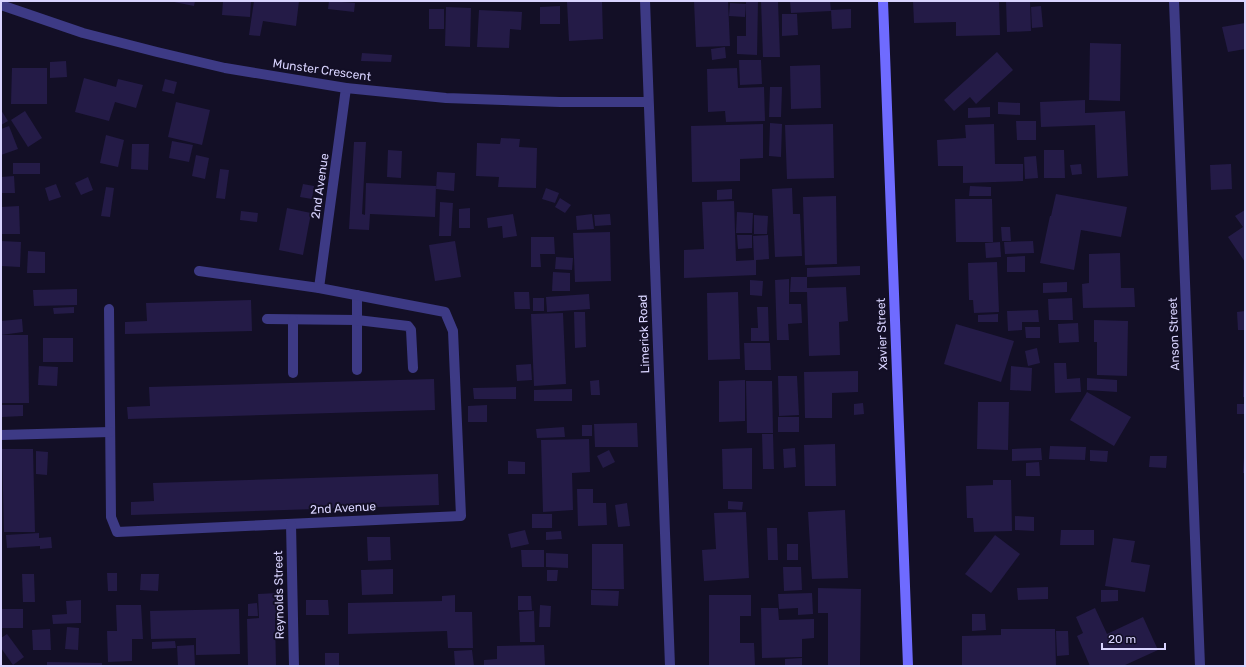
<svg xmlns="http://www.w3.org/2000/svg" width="1246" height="667" font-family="Rubik,sans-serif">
<rect width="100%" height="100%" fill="#130f26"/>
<g fill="#241b47">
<polygon points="169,1 195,1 194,6"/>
<polygon points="223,1 251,1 250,17 222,15"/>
<polygon points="254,1 299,1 296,26 263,21 260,36 249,35"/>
<polygon points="329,1 355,3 354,12 328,9"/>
<polygon points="602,1 603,39 569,41 567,2"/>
<polygon points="694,1 728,1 730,46 696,47"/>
<polygon points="746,1 758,1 757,55 737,54 737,36 746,36"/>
<polygon points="761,1 778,1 780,57 763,57"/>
<polygon points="790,1 830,1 831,11 791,13"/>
<polygon points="913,1 999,1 1000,35 956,36 956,22 914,23"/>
<polygon points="1006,1 1030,1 1031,31 1007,32"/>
<polygon points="730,3 746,4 745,17 729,16"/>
<polygon points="560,6 560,24 540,24 540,7"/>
<polygon points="1041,6 1043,27 1032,28 1031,7"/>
<polygon points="446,7 471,8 470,47 445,46"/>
<rect x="429" y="9" width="15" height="20"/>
<polygon points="851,9 851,28 832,29 831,10"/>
<polygon points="479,10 522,12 521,30 510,29 509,48 477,47"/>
<polygon points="782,14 797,14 798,35 782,36"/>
<polygon points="1245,23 1245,49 1228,52 1222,27"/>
<polygon points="1090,43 1121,44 1120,101 1089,100"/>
<polygon points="725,47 726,58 712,60 711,49"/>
<polygon points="997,52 1013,70 976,104 970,97 954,111 944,100"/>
<polygon points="362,53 392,55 391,62 361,61"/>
<polygon points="739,60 761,60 762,84 740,85"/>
<polygon points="66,61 67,77 50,78 50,62"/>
<polygon points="820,65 821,108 791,109 790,66"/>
<polygon points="12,68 47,68 47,104 11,104"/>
<polygon points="737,68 738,88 764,87 765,121 726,122 725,111 708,112 707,69"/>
<polygon points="84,78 116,87 118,79 143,85 136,108 115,102 109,121 75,112"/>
<polygon points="165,79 177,82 174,94 162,91"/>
<polygon points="770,87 782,87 781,117 769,117"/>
<polygon points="1085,100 1085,113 1125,111 1128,176 1097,178 1095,125 1041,127 1040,102"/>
<polygon points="176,102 210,110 202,145 168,137"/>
<polygon points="998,102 1020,103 1020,115 998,114"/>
<polygon points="990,107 990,117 968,118 968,108"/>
<polygon points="1,110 8,121 1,125"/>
<polygon points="25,111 42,138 28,147 11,120"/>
<polygon points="1016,121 1036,121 1036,140 1017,140"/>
<polygon points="770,123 782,124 781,157 769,156"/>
<polygon points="763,124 763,158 740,159 740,181 692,182 691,126"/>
<polygon points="833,124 834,178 787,179 785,125"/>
<polygon points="994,124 995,164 1023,164 1023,181 963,183 963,166 938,166 937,140 966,138 965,125"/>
<polygon points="9,126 18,149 1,155 1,129"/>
<polygon points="106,135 124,140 118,167 100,163"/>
<polygon points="501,138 520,139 519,147 537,148 536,188 498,187 499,177 476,176 477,143 500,144"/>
<polygon points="172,141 193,145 189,162 169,158"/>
<polygon points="354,142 366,142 362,214 365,215 366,183 436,186 435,217 370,214 369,230 349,229"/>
<polygon points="132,144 149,144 148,170 131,169"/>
<polygon points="388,150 402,151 401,178 387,177"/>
<polygon points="1044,150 1064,150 1065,178 1044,178"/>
<polygon points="196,155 209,158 205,179 192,176"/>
<polygon points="1036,156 1038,178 1025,179 1024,157"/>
<rect x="13" y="163" width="27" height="11"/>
<polygon points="1081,164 1082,174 1072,175 1070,165"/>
<polygon points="1231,164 1232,189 1211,190 1210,165"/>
<polygon points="220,169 229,170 225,199 216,198"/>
<polygon points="437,172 455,173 454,191 436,189"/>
<polygon points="14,176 15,193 1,193 1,177"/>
<polygon points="88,177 93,190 81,195 75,183"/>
<polygon points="56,184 61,197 49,201 45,188"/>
<polygon points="303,184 314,186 312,199 300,197"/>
<polygon points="970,186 991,187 991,196 969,196"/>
<polygon points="106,187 114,188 110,217 101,216"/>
<polygon points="546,188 559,193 555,203 542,199"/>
<polygon points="792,188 793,214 800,214 802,256 775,257 772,189"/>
<polygon points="732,189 732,199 717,200 717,190"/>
<polygon points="1056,194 1127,207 1121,237 1081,230 1074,270 1040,263 1050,216 1051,216"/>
<polygon points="836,196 837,264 805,265 803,197"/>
<polygon points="560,198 571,205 565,213 555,207"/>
<polygon points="955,199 992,199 993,242 956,242"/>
<polygon points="734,201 736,261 754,260 753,236 768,235 769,259 756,260 756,275 684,278 684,250 704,249 702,202"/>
<polygon points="440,202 453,203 451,236 439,236"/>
<polygon points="19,206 20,234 1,234 1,207"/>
<polygon points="287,208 311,213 303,255 279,250"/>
<polygon points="470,208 470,228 459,228 459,209"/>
<polygon points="1245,210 1245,262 1228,237 1243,227 1235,216"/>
<polygon points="241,211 258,213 257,222 240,220"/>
<polygon points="737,212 753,213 752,233 736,233"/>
<polygon points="513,214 517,236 503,238 502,226 488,228 487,218"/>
<polygon points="592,214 594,229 577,230 576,216"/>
<polygon points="610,214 611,225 595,226 594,215"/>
<polygon points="754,215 768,216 767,234 754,234"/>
<polygon points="1001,227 1010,227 1011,241 1002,241"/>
<polygon points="610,232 611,281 575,282 573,233"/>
<polygon points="737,235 752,235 752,248 738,249"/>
<polygon points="531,237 554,237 555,254 540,254 541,267 531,267"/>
<polygon points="1,241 21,242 20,267 1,266"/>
<polygon points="455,241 461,277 435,281 429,245"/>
<polygon points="1033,241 1034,253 1005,254 1004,242"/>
<polygon points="1000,242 1001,257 986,258 985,243"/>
<polygon points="28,251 45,252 45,273 27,273"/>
<polygon points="1120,253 1121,288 1134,288 1135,307 1083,308 1082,284 1089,283 1089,254"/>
<polygon points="1025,256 1025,272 1007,272 1007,257"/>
<polygon points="556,257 573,258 572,270 555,269"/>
<polygon points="997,262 999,312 974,313 973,300 969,300 968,263"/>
<polygon points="860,266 860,275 807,277 807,288 846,287 848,321 839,322 840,355 809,356 807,292 790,292 791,277 807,277 807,268"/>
<polygon points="553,272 570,273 570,291 552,291"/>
<polygon points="789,279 789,304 801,304 802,323 788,324 789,340 777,340 775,280"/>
<polygon points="750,280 763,281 762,296 750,295"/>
<polygon points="1067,282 1067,292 1043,293 1043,283"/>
<polygon points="77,289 77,305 34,306 33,290"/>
<polygon points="514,292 529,292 530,309 515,309"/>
<polygon points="738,292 740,359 708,360 707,293"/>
<polygon points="589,294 590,309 547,312 546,297"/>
<rect x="533" y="298" width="11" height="13"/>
<polygon points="1072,298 1073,320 1049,320 1048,299"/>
<polygon points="251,300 252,331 125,334 125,322 147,321 146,303"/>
<polygon points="74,307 74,313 54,314 53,308"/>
<polygon points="757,307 768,307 769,341 751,341 751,328 758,328"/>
<polygon points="1038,310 1039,322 1022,322 1022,330 1008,331 1007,311"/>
<polygon points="1245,311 1245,330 1238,330 1237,312"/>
<polygon points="574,312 585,312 586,347 575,348"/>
<polygon points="563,313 566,384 534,386 531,314"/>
<polygon points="998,314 998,322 978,322 978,315"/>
<polygon points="22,319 23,332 1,335 1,321"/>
<polygon points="1094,320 1128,321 1127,376 1097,375 1097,342 1094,342"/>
<polygon points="1078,323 1079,342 1059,343 1058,324"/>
<polygon points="956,324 1014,341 1001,382 944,364"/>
<polygon points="1025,327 1040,327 1040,338 1026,338"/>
<polygon points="1,335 28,335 29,403 1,403"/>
<rect x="43" y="338" width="30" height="24"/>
<polygon points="744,343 770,343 771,370 745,370"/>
<polygon points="1037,348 1040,363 1028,366 1025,351"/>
<polygon points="1244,356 1245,356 1245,397 1243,397"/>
<polygon points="1054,363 1066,363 1067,379 1080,378 1081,392 1055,393"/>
<polygon points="531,364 532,380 517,381 516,365"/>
<polygon points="39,366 58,367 57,386 38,385"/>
<polygon points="1011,366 1032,368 1031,391 1010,390"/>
<polygon points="858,371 858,392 832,393 832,418 805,418 804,372"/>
<polygon points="778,376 797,376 799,415 779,416"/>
<polygon points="1087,378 1117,380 1117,392 1087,390"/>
<polygon points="434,379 435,410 128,419 127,407 150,406 149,387"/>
<polygon points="599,380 600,395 591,395 590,381"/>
<polygon points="745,380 745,421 719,422 719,381"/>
<polygon points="746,381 772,381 773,433 747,433"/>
<polygon points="516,387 516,399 474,399 473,388"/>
<polygon points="572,389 572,401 534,401 534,390"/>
<polygon points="1087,392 1131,417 1114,446 1070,420"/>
<polygon points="978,402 1009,402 1008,450 977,449"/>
<polygon points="863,403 864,414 854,415 854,404"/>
<rect x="1237" y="404" width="8" height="10"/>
<polygon points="2,405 23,405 23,416 2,417"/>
<polygon points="487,405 487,422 468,422 468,406"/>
<rect x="778" y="417" width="21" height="15"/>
<polygon points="637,423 638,447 595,447 594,424"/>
<rect x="582" y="425" width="10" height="11"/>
<polygon points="564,427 565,437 537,438 536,429"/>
<polygon points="762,434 773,434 774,469 763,469"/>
<polygon points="589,439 590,472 572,473 573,510 543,512 541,440"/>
<polygon points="835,444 836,486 805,486 804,445"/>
<polygon points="1050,446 1086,447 1085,460 1049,459"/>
<polygon points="752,448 752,489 723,489 722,449"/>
<polygon points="795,448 796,467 784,468 783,449"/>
<polygon points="1041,448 1042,460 1012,461 1012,449"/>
<polygon points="2,449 33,449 35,532 4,532"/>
<polygon points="609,450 615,462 603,468 597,456"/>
<polygon points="1090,450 1108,451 1107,462 1090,461"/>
<polygon points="36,451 48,452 47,475 36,474"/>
<polygon points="1150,456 1167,456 1166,468 1149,467"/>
<polygon points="1244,457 1245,457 1245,473 1243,473"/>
<polygon points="508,461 525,462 525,474 508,474"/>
<polygon points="1039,462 1040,476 1026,476 1026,463"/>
<polygon points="438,474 439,505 131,515 131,502 154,501 153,483"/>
<polygon points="993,480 1011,480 1012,531 974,532 973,518 967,518 966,486 993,485"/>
<polygon points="577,489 593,489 593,503 606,503 607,525 578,526"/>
<polygon points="728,501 743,502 742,510 728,509"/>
<polygon points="627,503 630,526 618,527 615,505"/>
<polygon points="845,510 848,578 812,579 808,512"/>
<polygon points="746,512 749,578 704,581 702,550 716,549 714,513"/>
<rect x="532" y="514" width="20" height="14"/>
<polygon points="1015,516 1034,517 1034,531 1015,530"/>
<polygon points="767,528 777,528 778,560 768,560"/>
<polygon points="525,530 529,544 511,548 508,534"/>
<polygon points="1061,530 1094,530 1094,545 1060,545"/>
<polygon points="561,531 562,539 546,540 546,532"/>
<polygon points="39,533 39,538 51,537 52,548 40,549 40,546 7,548 6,535"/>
<polygon points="995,535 1020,554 991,593 965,574"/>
<polygon points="367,537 390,537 391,560 368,561"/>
<polygon points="1113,538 1135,541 1131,562 1150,565 1145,592 1105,586"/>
<polygon points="592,544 623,544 624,589 592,589"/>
<rect x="787" y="544" width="11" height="16"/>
<polygon points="521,550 544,550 544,567 522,567"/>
<polygon points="546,553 568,554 568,568 546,567"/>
<polygon points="783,567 801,567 802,590 784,591"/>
<polygon points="393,569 393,594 362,595 361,570"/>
<polygon points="547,570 558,570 557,581 547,581"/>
<polygon points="107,573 117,573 117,591 108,591"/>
<polygon points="22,574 34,574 35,602 23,602"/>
<polygon points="141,574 159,574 158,591 140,590"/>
<polygon points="1048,587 1048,599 1018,600 1017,588"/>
<polygon points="818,588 861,589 860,665 828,665 828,613 818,613"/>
<polygon points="591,590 619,591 618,606 591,605"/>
<polygon points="1101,590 1118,590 1118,601 1101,602"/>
<polygon points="278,593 279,618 275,618 276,666 248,666 247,619 259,618 258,594"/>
<polygon points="812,593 813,614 798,615 798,608 779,609 778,594"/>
<polygon points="455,595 455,612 472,612 473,648 448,648 447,631 348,634 348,603 442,601 442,596"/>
<polygon points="709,595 751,595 751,616 740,616 740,643 754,643 755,666 709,666"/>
<polygon points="518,596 531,596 532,610 518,610"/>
<polygon points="81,600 81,623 53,624 52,615 67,614 66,601"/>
<polygon points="306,600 328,600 329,615 306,615"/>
<polygon points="257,603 258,616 248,616 248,604"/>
<polygon points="116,605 141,605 143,639 132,639 132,661 108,662 107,631 117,631"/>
<polygon points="540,605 551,606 550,627 539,627"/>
<polygon points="761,608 778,608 779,620 814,619 814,638 802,639 802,657 762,658"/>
<polygon points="1095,608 1107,634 1143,617 1158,650 1123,666 1090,666 1077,636 1083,633 1076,617"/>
<rect x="1" y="609" width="22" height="19"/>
<polygon points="239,609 240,654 196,655 196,638 151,639 150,611"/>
<polygon points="534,611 535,642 520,642 519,612"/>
<polygon points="972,614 985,614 986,630 972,631"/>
<polygon points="67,627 79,628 78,650 65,649"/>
<polygon points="50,629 51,650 33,650 32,630"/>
<polygon points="1001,629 1055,629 1056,666 962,666 962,636 1001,635"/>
<polygon points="1056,631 1068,631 1069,655 1057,656"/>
<polygon points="7,634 24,657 13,665 1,648 1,638"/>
<polygon points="175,641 176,648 152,649 152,642"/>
<polygon points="194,645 195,666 178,666 177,646"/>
<polygon points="544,645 545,666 484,666 484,660 497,659 497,646"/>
<polygon points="472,650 474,666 455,666 454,651"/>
<rect x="325" y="653" width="14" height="13"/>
<polygon points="802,658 802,666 785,666 785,659"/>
<polygon points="47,662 102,663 102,666 47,666"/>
</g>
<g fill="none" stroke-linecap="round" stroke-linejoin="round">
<g stroke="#3d3a85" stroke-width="10">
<polyline points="319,288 346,88"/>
<polyline points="357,295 357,370"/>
<polyline points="109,309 111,517 117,532 461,516 453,331 445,312 319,288 199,271"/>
<polyline points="267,319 357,320 408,326 411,330 413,368"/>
<polyline points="293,373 293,320"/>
<polyline points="1,435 110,432"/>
<polyline points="291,524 294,666"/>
</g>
<g stroke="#3d3a85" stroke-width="10">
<polyline points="645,1 670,666"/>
<polyline points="1174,1 1200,666"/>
<polyline points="1,5 83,33 157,52 225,68 346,88 446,98 560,102 648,102"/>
</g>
<polyline stroke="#6f6bff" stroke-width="10" points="883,1 908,666"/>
</g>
<g text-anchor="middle" stroke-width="4" stroke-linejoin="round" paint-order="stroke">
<g font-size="12" fill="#d9d4ff" stroke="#130f26">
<text transform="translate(322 70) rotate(8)" y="4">Munster Crescent</text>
<text transform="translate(320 186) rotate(-82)" y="4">2nd Avenue</text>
<text transform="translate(644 334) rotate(-92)" y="4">Limerick Road</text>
<text transform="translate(882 334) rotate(-92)" y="4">Xavier Street</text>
<text transform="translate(1174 334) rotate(-92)" y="4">Anson Street</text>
<text transform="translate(343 508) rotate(-3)" y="4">2nd Avenue</text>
<text transform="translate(279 595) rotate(-91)" y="4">Reynolds Street</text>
</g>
</g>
<rect width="1246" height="667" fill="none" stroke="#d9d4ff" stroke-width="4"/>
<path d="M1102 643v6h63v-6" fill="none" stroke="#d9d4ff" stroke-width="2"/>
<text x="1108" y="643" font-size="12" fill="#d9d4ff" stroke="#130f26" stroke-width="3" paint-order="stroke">20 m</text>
</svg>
